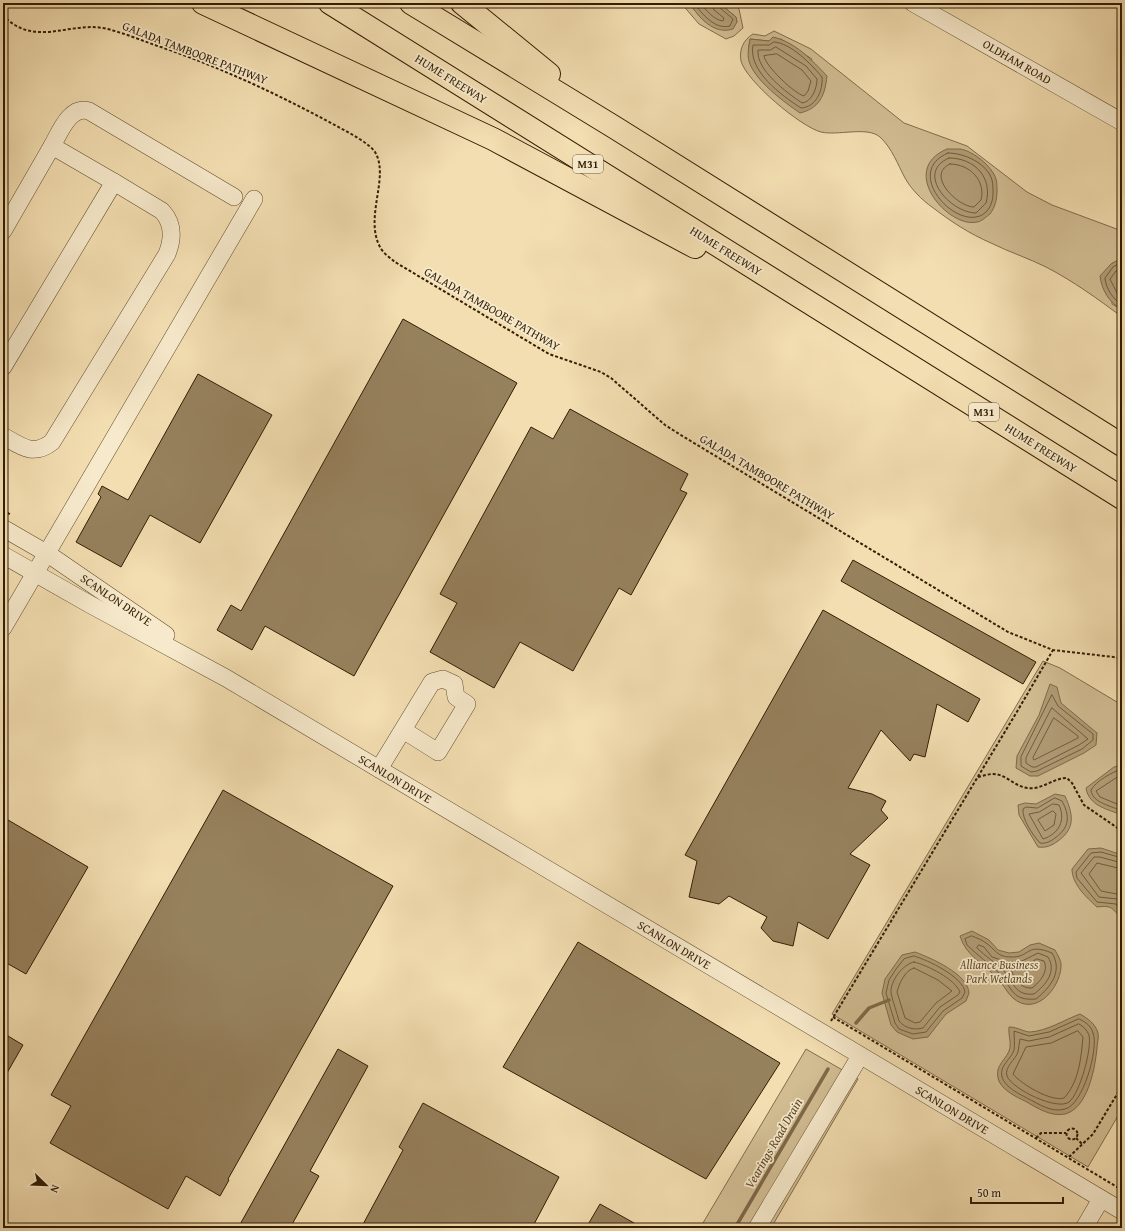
<svg xmlns="http://www.w3.org/2000/svg" width="1125" height="1231" font-family="'Gentium Book Plus',serif">
<rect width="100%" height="100%" fill="#f3deb1"/>
<filter id="stains"><feTurbulence type="fractalNoise" baseFrequency=".005" numOctaves="4"/><feColorMatrix values="0 0 0 0 .2 0 0 0 0 .09 0 0 0 0 .02 0 0 0 .5 -.17"/></filter>
<radialGradient id="worn" r=".72"><stop offset=".6" stop-color="#630" stop-opacity="0"/><stop offset="1" stop-color="#630" stop-opacity=".3"/></radialGradient>
<g fill="#d2bd93" stroke="#826d4b" fill-rule="evenodd">
<polygon points="681,3 689,3 702,19 737,22 736,17 719,3 733,3 739,9 743,28 734,36 726,39 699,24"/>
<path d="M774,31L811,49L904,123L967,146L1027,192L1052,205L1122,231V258L1111,264L1112,304L1122,310V317C1098,299 1073,281 1046,267C1028,258 1009,252 991,243C970,234 950,221 932,207C922,200 911,189 905,178C898,165 892,148 880,137C867,126 838,136 821,132C801,127 746,81 741,61C739,50 743,40 753,34L765,36ZM750,39L769,41L781,39L812,59L782,100C762,80 744,71 750,39Z"/>
<polygon points="1043,661 1060,668 1122,705 1122,1109 1088,1167 832,1014"/>
<polygon points="806,1049 858,1079 771,1228 700,1228"/>
</g>
<g fill="#b19c76" stroke="#7e6948">
<path d="M689,3H719L736,17L737,22L733,29C713,35 700,18 689,3Z"/>
<path d="M773,37C795,42 812,60 827,76C825,95 820,108 800,113C784,102 754,80 749,61C747,54 749,46 750,39L769,41Z"/>
<path d="M947,149C951,149 956,149 960,149C973,151 992,166 996,179C997,182 997,187 997,191C997,200 995,207 990,214C987,216 981,222 977,222C949,229 897,170 947,149Z"/>
<path d="M1122,258V310C1109,302 1102,291 1100,276L1111,264Z"/>
<polygon points="1050,684 1057,687 1061,703 1097,733 1096,745 1084,753 1038,776 1030,776 1016,768 1017,756 1039,715"/>
<path d="M1122,765V815C1107,809 1089,806 1086,788L1114,767Z"/>
<path d="M1055,794L1065,796C1073,814 1076,828 1058,841C1051,846 1046,848 1038,847L1019,815L1018,805L1025,803L1036,804Z"/>
<path d="M1101,848L1122,855V918C1111,909 1114,905 1097,907C1086,897 1072,884 1072,869L1088,849Z"/>
<path d="M972,931L989,940L998,950L1009,953L1019,952L1030,945L1039,943L1055,950C1057,954 1061,960 1061,964C1062,983 1042,1011 1021,1003C1008,998 1005,985 996,977C983,963 966,956 960,936Z"/>
<path d="M915,952C931,958 968,974 969,993L966,1001L946,1014L928,1037L913,1039L897,1032L891,1025L882,993L885,979L902,955Z"/>
<path d="M1080,1014C1088,1019 1095,1023 1098,1033C1099,1037 1097,1044 1097,1048C1095,1068 1088,1108 1065,1114C1051,1117 1037,1108 1025,1101C1016,1097 1000,1089 998,1078C995,1064 1007,1060 1010,1048C1011,1040 1008,1034 1009,1027C1018,1027 1024,1032 1030,1032C1047,1031 1064,1020 1080,1014Z"/>
</g>
<g fill="none" stroke-linecap="round" stroke-linejoin="round">
<g stroke="#725c3c" stroke-width="1">
<path d="M694,3C702,14 715,30 730,26L733,19L719,7L717,3"/>
<path d="M700,3C706,10 714,20 723,21L724,18L714,10L712,3"/>
<path d="M774,42C791,43 811,64 822,77C823,91 816,107 801,108C781,95 748,71 753,45H769Z"/>
<path d="M776,47L806,66L817,79C817,88 812,102 802,103C786,92 756,70 758,50H770Z"/>
<path d="M777,54L802,70L811,81L808,91L804,96C795,94 765,66 764,56Z"/>
<path d="M948,153C964,153 987,163 992,180C993,184 993,189 993,193C993,200 991,207 986,212C961,236 900,173 948,153Z"/>
<path d="M949,158C975,158 993,178 986,203L976,213C951,213 914,173 949,158Z"/>
<path d="M950,164C970,164 986,181 981,200L974,207C958,207 925,175 950,164Z"/>
<path d="M1122,262L1113,267L1105,278C1106,289 1113,299 1122,305"/>
<polyline points="1122,268 1116,271 1110,279 1119,297 1122,299"/>
<polygon points="1052,695 1058,706 1093,734 1093,740 1082,749 1037,771 1031,772 1021,766 1021,757"/>
<polygon points="1052,708 1088,739 1079,745 1036,767 1032,767 1026,763 1026,758"/>
<polygon points="1054,718 1078,736 1078,738 1034,760 1033,758"/>
<path d="M1122,769C1112,772 1096,781 1091,790C1092,803 1112,806 1122,811"/>
<polyline points="1122,774 1096,791 1100,797 1122,806"/>
<path d="M1055,798L1062,801C1070,816 1070,827 1055,838C1051,841 1046,844 1040,843C1033,835 1022,820 1023,809L1026,807L1037,808Z"/>
<path d="M1053,804L1059,805C1066,820 1059,834 1043,839L1029,814L1039,812Z"/>
<polygon points="1053,811 1056,814 1054,825 1045,831 1038,820"/>
<polyline points="1122,858 1101,852 1091,853 1076,872 1077,878 1097,902 1116,904 1122,912"/>
<polyline points="1122,863 1100,857 1094,857 1081,873 1099,897 1117,899 1122,903"/>
<polyline points="1122,869 1097,863 1089,874 1101,891 1122,895"/>
<path d="M972,936C977,938 982,940 986,943C995,949 997,957 1010,957C1031,958 1025,942 1052,953C1063,971 1051,987 1036,999C1012,1001 1013,989 1000,974C990,964 977,955 967,945L965,939Z"/>
<path d="M979,945L984,947L992,957L1008,962L1022,961L1038,953L1048,957C1057,971 1046,985 1034,994C1015,996 1014,983 1004,971C996,963 985,956 977,948Z"/>
<path d="M914,956C928,960 963,977 965,992L962,998L943,1011L926,1032L913,1034L899,1029L895,1023L886,993L889,980L896,969L904,959Z"/>
<path d="M1037,959L1044,961C1049,971 1040,982 1032,988C1021,989 1014,979 1011,969L1025,966Z"/>
<path d="M914,962C927,965 955,979 960,992L958,995L940,1007L923,1028C915,1030 906,1029 899,1021C897,1013 893,1002 891,993C890,981 903,964 914,962Z"/>
<path d="M914,968L938,980L952,991L936,1003L920,1022L915,1023L905,1018L897,992C899,984 905,970 914,968Z"/>
<path d="M1079,1019C1086,1022 1091,1026 1093,1033C1099,1048 1083,1105 1065,1109C1051,1113 1039,1104 1027,1098C1019,1094 1005,1087 1002,1077C999,1065 1011,1060 1014,1050C1015,1044 1014,1037 1014,1031L1029,1036L1049,1032Z"/>
<path d="M1079,1024C1083,1026 1087,1030 1089,1035C1092,1049 1080,1093 1069,1102C1057,1111 1012,1089 1007,1076C1004,1067 1016,1059 1018,1052C1019,1048 1019,1043 1020,1039L1029,1041L1049,1037Z"/>
<path d="M1078,1031L1083,1037C1081,1058 1079,1082 1064,1098C1051,1102 1021,1084 1013,1074L1026,1047L1051,1043Z"/>
</g>
<g stroke="#7e6948" stroke-width="3.5">
<polyline points="856,1023 869,1008 889,1000"/>
<polyline points="735,1228 828,1069"/>
</g>
</g>
<g fill="#96815d" stroke="#321d03">
<polygon points="403,319 517,383 354,676 265,626 252,650 217,630 231,605 241,611"/>
<polygon points="198,374 272,415 200,543 150,515 121,567 76,542 101,497 98,494 102,486 128,500"/>
<polygon points="570,409 688,474 680,490 687,493 631,595 619,588 573,671 520,642 494,688 430,652 457,603 440,594 531,427 553,439"/>
<polygon points="853,560 1036,662 1023,684 841,581"/>
<polygon points="823,610 980,699 968,722 937,704 925,757 914,754 910,761 881,730 848,788 872,794 886,801 881,810 888,818 850,854 870,865 828,939 798,922 793,946 773,941 761,928 767,917 729,896 719,904 689,897 697,861 685,855"/>
<polygon points="223,790 393,886 228,1179 229,1180 220,1196 186,1176 168,1209 50,1143 71,1106 51,1095"/>
<polygon points="3,817 88,867 26,974 3,961"/>
<polygon points="578,942 780,1063 706,1179 503,1067"/>
<polygon points="3,1033 23,1045 3,1080"/>
<polygon points="338,1049 368,1066 310,1171 319,1176 290,1228 238,1228"/>
<polygon points="423,1103 559,1177 532,1228 361,1228 403,1150 399,1147"/>
<polygon points="600,1204 643,1228 586,1228"/>
</g>
<g fill="none" stroke-linecap="round" stroke-linejoin="round">
<g stroke="#624d2e" stroke-width="18">
<g id="minor">
<polyline points="913,3 1122,122"/>
<path d="M52,146C60,132 70,105 89,111L234,197"/>
<polyline points="3,231 52,146 114,182 3,367"/>
<path d="M3,436C21,446 33,457 52,442L167,254C173,239 174,224 162,211L114,182"/>
<polyline points="3,528 48,554 166,635"/>
<polyline points="3,555 91,605 226,678 1122,1211"/>
<polyline points="3,628 254,199"/>
<polyline points="379,769 432,682 443,679 454,684 456,697 467,704 438,752 403,730"/>
<polyline points="757,1228 860,1056"/>
<polyline points="1084,1228 1101,1199"/>
</g>
</g>
<g stroke="#321d03" stroke-width="24">
<g id="highway">
<polyline points="203,3 493,139 695,247"/>
<polyline points="330,3 1122,498"/>
<polyline points="411,3 614,127 1122,445"/>
<polyline points="462,3 549,74"/>
</g>
</g>
<g stroke="#321d03" stroke-width="2" stroke-dasharray="3 2" stroke-linecap="butt">
<path d="M3,15C33,48 68,22 103,28C122,32 140,40 158,46C226,69 290,100 353,135C361,140 370,145 375,152C390,177 364,217 380,247C383,253 390,258 395,262L549,354L601,372L611,378L665,425L684,437L1008,632L1053,650L1122,658"/>
<polyline points="3,510 11,515"/>
<path d="M978,777C983,776 988,774 993,774C1006,774 1015,787 1028,788C1042,790 1053,778 1067,778L1072,783L1084,805L1122,831"/>
<polyline points="833,1017 1122,1190"/>
<polyline points="831,1021 1018,710 1053,650"/>
<circle cx="1072" cy="1134" r="5.5"/>
<polyline points="1036,1138 1041,1133 1066,1133"/>
<polyline points="1076,1138 1082,1144"/>
<polyline points="1069,1157 1093,1134 1122,1086"/>
</g>
<use href="#minor" stroke="#f7eacc" stroke-width="17"/>
<use href="#highway" stroke="#f3deb1" stroke-width="22"/>
</g>
<g text-anchor="middle" stroke-width="3.5" stroke-linejoin="round" paint-order="stroke">
<g fill="#f7eacc" stroke="#6d5a3f" stroke-width="1">
<rect x="573" y="155" width="30" height="18" rx="3"/>
<rect x="969" y="403" width="30" height="18" rx="3"/>
</g>
<g font-size="11" font-weight="bold" fill="#321d03">
<text x="588" y="168">M31</text>
<text x="984" y="416">M31</text>
</g>
<g font-size="12" fill="#321d03" stroke="#f7eacc">
<text transform="translate(195 53) rotate(21)" y="4">GALADA TAMBOORE PATHWAY</text>
<text transform="translate(1017 62) rotate(30)" y="4">OLDHAM ROAD</text>
<text transform="translate(451 79) rotate(32)" y="4">HUME FREEWAY</text>
<text transform="translate(726 251) rotate(32)" y="4">HUME FREEWAY</text>
<text transform="translate(492 309) rotate(30)" y="4">GALADA TAMBOORE PATHWAY</text>
<text transform="translate(1041 448) rotate(32)" y="4">HUME FREEWAY</text>
<text transform="translate(767 477) rotate(31)" y="4">GALADA TAMBOORE PATHWAY</text>
<text transform="translate(116 600) rotate(34)" y="4">SCANLON DRIVE</text>
<text transform="translate(395 779) rotate(31)" y="4">SCANLON DRIVE</text>
<text transform="translate(674 945) rotate(31)" y="4">SCANLON DRIVE</text>
<text transform="translate(952 1110) rotate(31)" y="4">SCANLON DRIVE</text>
</g>
<g font-size="12" font-style="italic" fill="#624d2e" stroke="#f7eacc">
<text x="999" y="969">Alliance Business<tspan x="999" dy="14">Park Wetlands</tspan></text>
</g>
<g font-size="13" font-style="italic" fill="#5e492b" stroke="#f7eacc">
<text transform="translate(773 1143) rotate(-60)" y="5">Vearings Road Drain</text>
</g>
</g>
<rect width="1125" height="1231" fill="none" stroke="#f3deb1" stroke-width="16"/>
<rect x="4" y="4" width="1117" height="1223" fill="none" stroke="#321d03" stroke-width="2"/>
<rect x="8" y="8" width="1109" height="1215" fill="none" stroke="#321d03"/>
<g transform="translate(46 1185) rotate(113)" stroke="#f7eacc" stroke-width="3" paint-order="stroke">
<path d="M0-3L7 15L0 10L-7 15Z" fill="#321d03"/>
<text y="-6" font-size="11" font-weight="bold" text-anchor="middle" fill="#321d03">N</text>
</g>
<path d="M971 1197v6h92v-6" fill="none" stroke="#321d03" stroke-width="2"/>
<text x="977" y="1197" font-size="12" fill="#321d03" stroke="#f7eacc" stroke-width="3" paint-order="stroke">50 m</text>
<rect width="100%" height="100%" filter="url(#stains)"/>
<rect width="100%" height="100%" fill="url(#worn)"/>
</svg>
